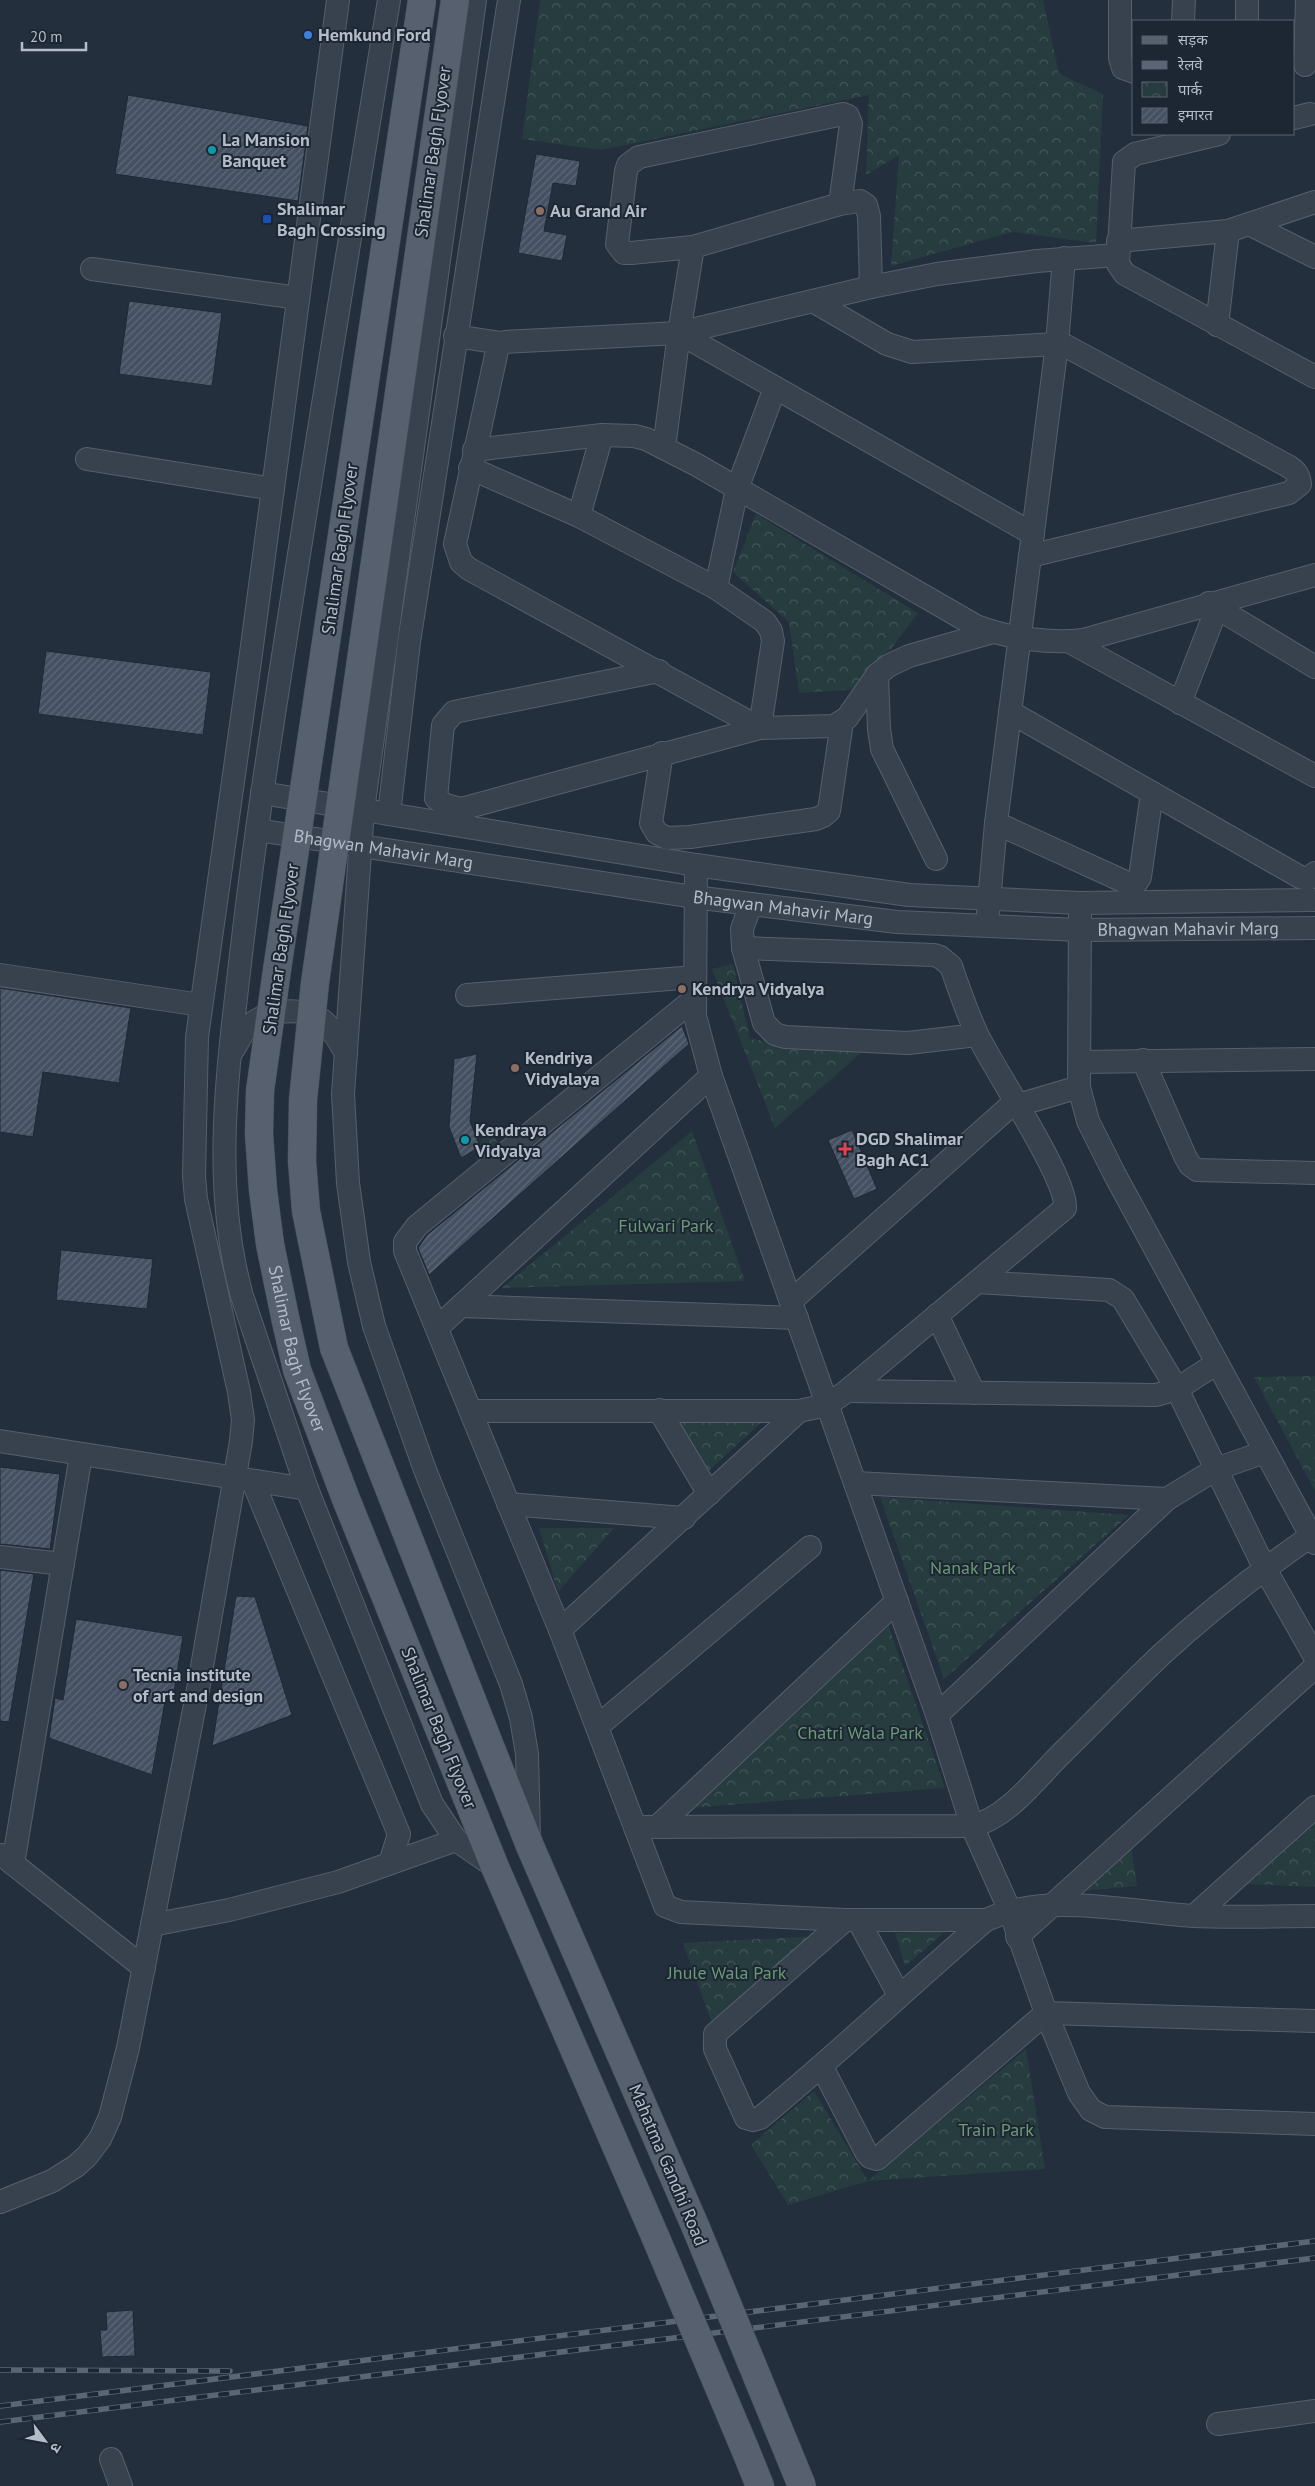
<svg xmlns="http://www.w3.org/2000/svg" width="1315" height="2486" font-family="'PT Sans','Noto Sans Devanagari',sans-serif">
<defs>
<pattern id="park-crowns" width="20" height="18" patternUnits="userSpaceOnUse" patternTransform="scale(1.25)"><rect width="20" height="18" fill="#263c3f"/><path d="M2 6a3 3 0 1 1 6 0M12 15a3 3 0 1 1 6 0" fill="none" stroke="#435659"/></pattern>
<pattern id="building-hatch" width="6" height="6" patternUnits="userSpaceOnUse" patternTransform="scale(1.25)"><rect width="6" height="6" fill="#455162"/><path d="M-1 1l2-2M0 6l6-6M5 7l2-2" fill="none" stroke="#5d6877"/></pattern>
</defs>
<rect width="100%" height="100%" fill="#242f3e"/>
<g fill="url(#park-crowns)">
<polygon points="540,0 1043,0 1059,74 1103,94 1096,243 1012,232 891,266 899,155 866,175 869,95 601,150 522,139"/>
<polygon points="756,514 918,613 861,689 799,693 789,622 733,572"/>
<polygon points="733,964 750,1039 861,1053 775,1128 712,969"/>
<polygon points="495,1125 497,1147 475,1166 483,1134"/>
<polygon points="692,1131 745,1281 502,1288"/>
<polygon points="1315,1376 1315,1491 1254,1377"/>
<polygon points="767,1417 703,1476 680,1421"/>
<polygon points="880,1497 1129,1515 944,1679"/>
<polygon points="539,1528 614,1528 558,1592"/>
<polygon points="888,1624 945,1788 689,1808"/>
<polygon points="1315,1824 1315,1887 1248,1884"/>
<polygon points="1131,1845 1137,1886 1084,1891"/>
<polygon points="946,1931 905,1966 895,1933"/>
<polygon points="818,1936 713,2026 683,1943"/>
<polygon points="1026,2049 1045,2169 868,2181 788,2205 751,2145 814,2091 868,2181"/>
</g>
<g fill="url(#building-hatch)" stroke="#1f2835">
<polygon points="128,95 308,126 298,201 115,174"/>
<polygon points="536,154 580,161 576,186 553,183 544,231 567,235 562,261 518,253"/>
<polygon points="129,301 222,313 212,386 119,374"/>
<polygon points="46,651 211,672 203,735 38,714"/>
<polygon points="0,988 131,1008 119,1083 43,1072 33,1137 0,1132"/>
<polygon points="682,1026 689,1044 429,1275 418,1248 427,1235"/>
<polygon points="477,1054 470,1121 480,1147 461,1158 449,1127 454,1059"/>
<polygon points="852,1130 877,1189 854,1199 828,1140"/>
<polygon points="61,1250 153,1259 147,1309 56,1300"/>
<polygon points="0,1467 60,1474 50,1549 0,1544"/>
<polygon points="0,1570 34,1574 9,1722 0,1721"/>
<polygon points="236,1596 255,1597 292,1715 212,1746"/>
<polygon points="76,1619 183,1636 173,1698 166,1696 152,1775 49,1738 55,1698 63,1700"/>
<polygon points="133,2310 135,2356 102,2357 100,2330 107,2330 106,2312"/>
</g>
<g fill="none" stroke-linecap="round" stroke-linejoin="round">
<g stroke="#565f6c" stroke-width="24">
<g id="minor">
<path d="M389,0C348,251 306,502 268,754C256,832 246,910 237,989C225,1092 214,1194 242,1296L307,1489L432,1804L456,1840L495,1867"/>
<polyline points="475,0 363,810 343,1094 348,1183 359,1262 374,1326 425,1470 511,1684 521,1718 527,1754 529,1836"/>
<polyline points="1120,0 1120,58 1123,68 1134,72"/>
<polyline points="1183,21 1184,0"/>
<polyline points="1247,21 1247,0"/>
<polyline points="1305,65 1307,0"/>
<polyline points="1294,118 1310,114"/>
<polyline points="1219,134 1135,154 1124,162 1118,264 1125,274 1315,377"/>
<polyline points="840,204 851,124 848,116 843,114 639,157 628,165 626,171 617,244 624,253 631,253 693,247 840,204 860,201 866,205 869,216 871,287"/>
<polyline points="1249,224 1315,257"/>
<polyline points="1118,241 1228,231 1315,202"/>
<polyline points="92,269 298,298"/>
<path d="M813,301L887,344L912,352L1057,344L1066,346L1288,466C1296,471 1299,475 1300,484L1289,493L1030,556"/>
<polyline points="1217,325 1228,231"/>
<polyline points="679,333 1033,534"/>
<polyline points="455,336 501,343"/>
<polyline points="664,448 679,333 693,247"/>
<path d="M474,450L602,435L634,436L646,439L697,465L976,626C1008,638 1049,644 1083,640L1315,575"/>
<polyline points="87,459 273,489"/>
<polyline points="470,468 579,516 716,588 765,622 771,631 773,641 760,728 469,569 461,562 455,544 498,346 505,342 679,333 871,287 937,274 1037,261 1117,255"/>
<polyline points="579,516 602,435"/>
<polyline points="716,588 737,489 775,388"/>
<polyline points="1209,603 1315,667"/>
<polyline points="1070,642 1315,776"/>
<polyline points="659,671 454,712 443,725 436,798 445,805 461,809 760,728 834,726 847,718 877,675 888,666 909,656 993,632"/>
<polyline points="877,675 879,729 882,749 936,859"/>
<polyline points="1180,703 1217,608"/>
<polyline points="1010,712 1300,877 1308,879 1315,873"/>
<polyline points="662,753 651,823 657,833 667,838 690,837 816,819 823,816 829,811 842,722"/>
<polyline points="262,793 696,865 909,895 1080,903 1315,900"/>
<polyline points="389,814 409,642 509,0"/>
<polyline points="996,823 1134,886 1140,877 1152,793"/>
<path id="s1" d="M257,830L694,897L897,922L1080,930L1315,928"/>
<polyline points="696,865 695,1016 711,1076 937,1715 972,1826 1010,1911 1046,2013 1079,2093 1091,2110 1105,2117 1315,2124"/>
<polyline points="751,904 742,929 743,948 764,1023 775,1034 785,1037 908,1043 977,1035"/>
<polyline points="988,913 996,823 1057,344 1064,258"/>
<polyline points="1080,915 1079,1087 1088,1121 1115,1175 1315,1543"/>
<polyline points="0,975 201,1005"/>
<polyline points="467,995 695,977"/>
<polyline points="694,999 417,1226 405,1242 405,1251 560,1630 665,1906 681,1912 845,1920 986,1920"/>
<path d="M231,1053C236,1046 240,1037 245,1030C262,1011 294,1006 317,1017C330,1023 339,1042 346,1053"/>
<polyline points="1143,1060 1185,1156 1190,1165 1197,1170 1315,1173"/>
<polyline points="1080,1062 1315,1059"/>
<polyline points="977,1282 1109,1290 1123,1299 1177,1389 1265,1569 1315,1657"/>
<polyline points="791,1301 1008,1108 1079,1087"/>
<polyline points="461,1306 797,1318"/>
<polyline points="937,1315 974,1393"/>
<polyline points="438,1327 711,1076"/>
<polyline points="847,1391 1156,1395 1177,1389 1217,1363"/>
<polyline points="659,1410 709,1494"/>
<path d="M471,1411H799L827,1405L847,1391L1065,1208C1068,1179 993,1068 977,1034C967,1013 959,989 951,966L940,957L934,955L743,948"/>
<polyline points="0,1441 307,1489"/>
<polyline points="253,1482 399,1834 390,1863"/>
<polyline points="855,1483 1167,1499"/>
<polyline points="508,1504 684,1518"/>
<polyline points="0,1557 63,1564"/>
<polyline points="560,1630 799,1411"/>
<polyline points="937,1715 1167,1499 1216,1469 1265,1452"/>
<polyline points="598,1726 810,1547"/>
<polyline points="658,1826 897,1601"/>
<path d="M635,1827L972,1826C1007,1818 1035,1780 1060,1755C1094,1722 1127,1687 1162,1654C1209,1611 1259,1572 1311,1536"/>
<polyline points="2,1855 144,1968"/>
<polyline points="13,1864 81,1455"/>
<polyline points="1194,1916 1315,1807"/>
<path d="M845,1920L715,2034V2049L746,2118L753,2120L760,2118C838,2054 910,1985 986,1920C1050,1891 1126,1912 1193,1916C1233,1918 1274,1916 1315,1916"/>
<polyline points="858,1920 899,1995"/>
<polyline points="152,1925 229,1910 338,1882 456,1840"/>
<polyline points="1017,1937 1315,1667"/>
<polyline points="822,2067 866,2152 870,2157 877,2159 1046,2013 1315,2021"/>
<polyline points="0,2202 52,2181 76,2166 87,2156 100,2139 110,2117 128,2048 199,1684 241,1441 243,1420 239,1392 196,1199 194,1176 197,1037 250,661 338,0"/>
<polyline points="1218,2424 1315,2411"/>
<polyline points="111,2459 121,2486"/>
</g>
</g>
<g stroke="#414a57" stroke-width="29">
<g id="major">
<polyline points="492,1751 530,1846 696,2228"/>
<polyline points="457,1773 495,1867 655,2236"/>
<polyline points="745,2449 760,2486"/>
</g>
</g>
<use href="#minor" stroke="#38414e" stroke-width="22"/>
<use href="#major" stroke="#56606e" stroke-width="28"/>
<g stroke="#5a6575" stroke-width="5.5">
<g id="rail">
<polyline points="0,2370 230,2371"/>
<polyline points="0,2406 1315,2241"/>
<polyline points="0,2422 1315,2258"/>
</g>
</g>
<use href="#rail" stroke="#1d2633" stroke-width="4" stroke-dasharray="11" stroke-linecap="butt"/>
<g stroke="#414a57" stroke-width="29" stroke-linecap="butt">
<g id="major-bridge">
<path id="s2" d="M422,0L277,970L260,1091L259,1134L263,1190L270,1244L285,1317L297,1370L346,1499L457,1773"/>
<polyline points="455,0 315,983 303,1100 302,1161 306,1211 334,1348 492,1751"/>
<polyline points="696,2228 802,2486"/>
<polyline points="655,2236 745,2449"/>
</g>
</g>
<use href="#major-bridge" stroke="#56606e" stroke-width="28"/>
</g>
<circle fill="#3f7fe0" stroke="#1d2633" stroke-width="2" cx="308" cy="35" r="5"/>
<g fill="#0f9aa8" stroke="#1d2633" stroke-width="2">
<circle cx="212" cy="150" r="5"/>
<circle cx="465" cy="1140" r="5"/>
</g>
<g fill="#8d6e63" stroke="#1d2633" stroke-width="2">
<circle cx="540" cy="211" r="5"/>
<circle cx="682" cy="989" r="5"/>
<circle cx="515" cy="1068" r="5"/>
<circle cx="123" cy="1685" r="5"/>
</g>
<rect fill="#1a4fb4" stroke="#1d2633" stroke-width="2" x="262" y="214" width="10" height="10" rx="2.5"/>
<path fill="#e0444e" stroke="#1d2633" stroke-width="2" d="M842.5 1141.5h5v5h5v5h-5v5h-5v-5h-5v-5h5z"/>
<g text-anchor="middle" stroke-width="4" stroke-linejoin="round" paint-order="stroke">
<g font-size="18" font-weight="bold" fill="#b4bcc9" stroke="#1d2633" text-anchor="start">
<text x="318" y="41">Hemkund Ford</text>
<text x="222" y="146">La Mansion<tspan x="222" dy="21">Banquet</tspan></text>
<text x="277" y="215">Shalimar<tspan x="277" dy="21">Bagh Crossing</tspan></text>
<text x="550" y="217">Au Grand Air</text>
<text x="692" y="995">Kendrya Vidyalya</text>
<text x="525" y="1064">Kendriya<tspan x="525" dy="21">Vidyalaya</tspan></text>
<text x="475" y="1136">Kendraya<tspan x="475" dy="21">Vidyalya</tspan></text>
<text x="856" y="1145">DGD Shalimar<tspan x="856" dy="21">Bagh AC1</tspan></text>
<text x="133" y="1681">Tecnia institute<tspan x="133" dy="21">of art and design</tspan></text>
</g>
<g font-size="18" fill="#b4bcc9" stroke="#1d2633">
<text transform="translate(433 152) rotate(-82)" y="6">Shalimar Bagh Flyover</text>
<text transform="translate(340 549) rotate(-82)" y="6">Shalimar Bagh Flyover</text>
<text dy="6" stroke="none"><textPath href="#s1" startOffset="128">Bhagwan Mahavir Marg</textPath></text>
<text dy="6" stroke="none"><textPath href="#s1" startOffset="532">Bhagwan Mahavir Marg</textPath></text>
<text dy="6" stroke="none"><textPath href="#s1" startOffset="938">Bhagwan Mahavir Marg</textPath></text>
<text transform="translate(281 949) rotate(-82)" y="6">Shalimar Bagh Flyover</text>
<text dy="6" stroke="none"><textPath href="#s2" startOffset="1365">Shalimar Bagh Flyover</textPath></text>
<text transform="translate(439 1728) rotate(68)" y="6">Shalimar Bagh Flyover</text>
<text transform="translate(668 2165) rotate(67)" y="6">Mahatma Gandhi Road</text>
</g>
<g font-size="18" fill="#6b9a76" stroke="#1d2633">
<text x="666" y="1232">Fulwari Park</text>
<text x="973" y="1574">Nanak Park</text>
<text x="860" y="1739">Chatri Wala Park</text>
<text x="727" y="1979">Jhule Wala Park</text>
<text x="996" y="2136">Train Park</text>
</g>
</g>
<rect x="1132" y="20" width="162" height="115" fill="#1d2633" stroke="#59626f"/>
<rect x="1142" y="36" width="25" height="8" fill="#56606e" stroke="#59626f"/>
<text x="1178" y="45" font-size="15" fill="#b4bcc9">सड़क</text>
<rect x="1142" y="61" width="25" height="8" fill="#5a6575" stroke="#59626f"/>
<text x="1178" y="70" font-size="15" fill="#b4bcc9">रेलवे</text>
<rect x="1142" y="82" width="25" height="15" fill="url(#park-crowns)" stroke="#59626f"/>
<text x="1178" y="95" font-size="15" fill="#b4bcc9">पार्क</text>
<rect x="1142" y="108" width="25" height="15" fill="url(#building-hatch)" stroke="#59626f"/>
<text x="1178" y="120" font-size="15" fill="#b4bcc9">इमारत</text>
<g transform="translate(45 2441) rotate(122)" stroke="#1d2633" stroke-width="4" paint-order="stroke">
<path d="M0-4L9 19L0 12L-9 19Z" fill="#b4bcc9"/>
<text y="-8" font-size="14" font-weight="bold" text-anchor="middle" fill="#b4bcc9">उ</text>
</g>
<path d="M22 42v8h64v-8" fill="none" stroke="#b4bcc9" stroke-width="2.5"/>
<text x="30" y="42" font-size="15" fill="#b4bcc9" stroke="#1d2633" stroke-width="4" paint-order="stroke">20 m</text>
</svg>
